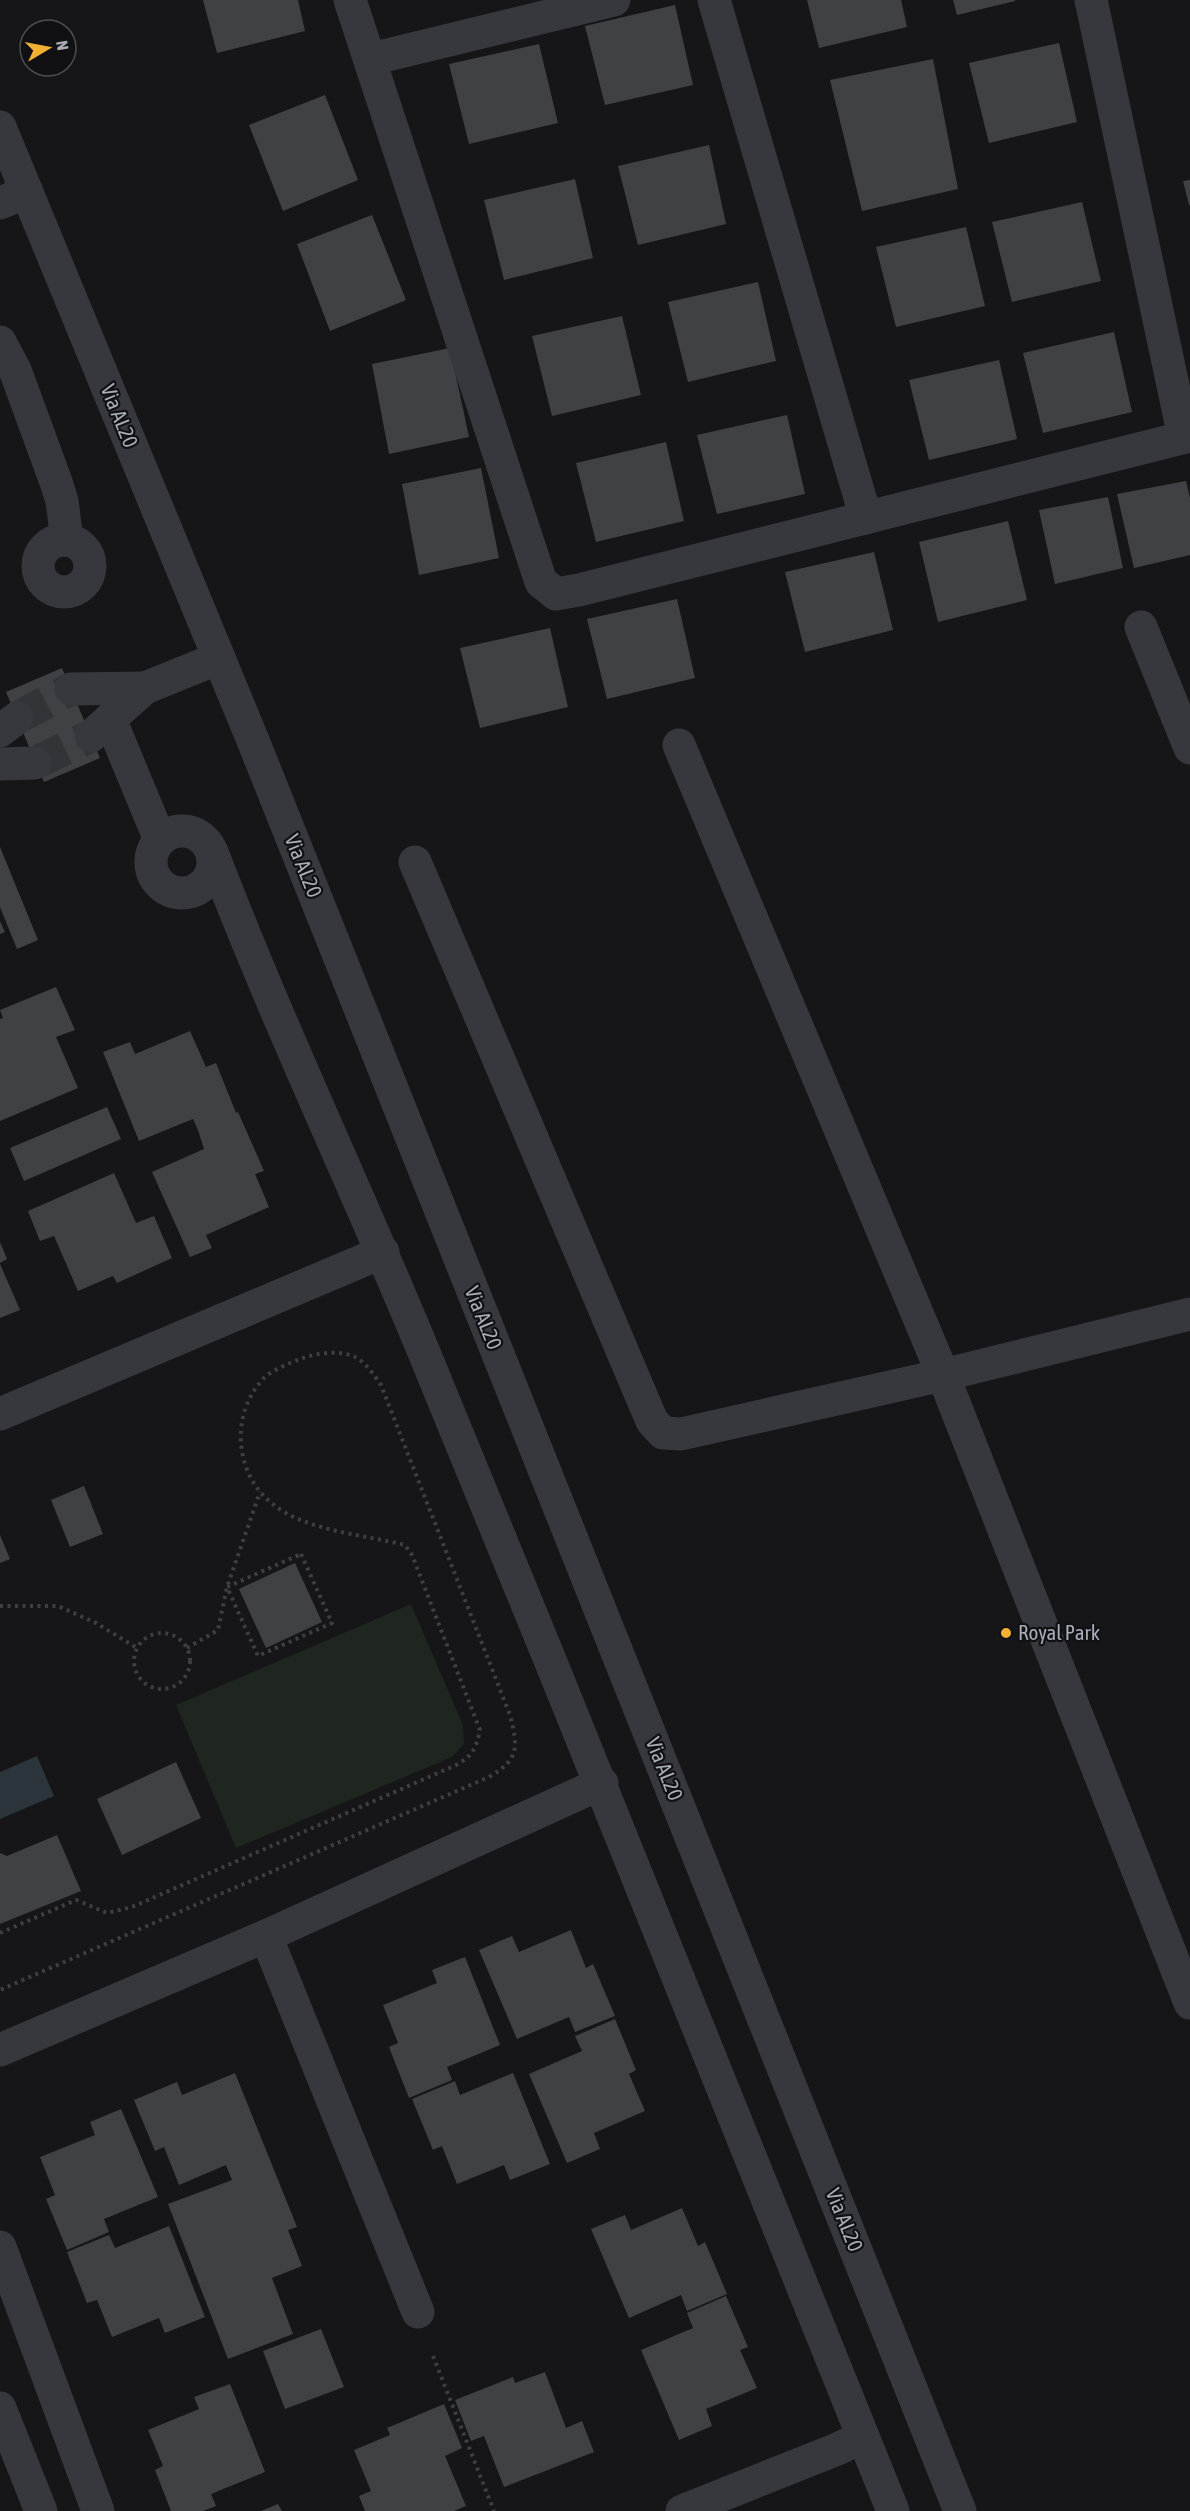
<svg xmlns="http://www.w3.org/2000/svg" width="1190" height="2511" font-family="'Asap Condensed',sans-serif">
<rect width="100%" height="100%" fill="#161618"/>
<polygon fill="#1e261f" points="411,1604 463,1725 464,1744 452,1757 236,1848 176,1705"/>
<polygon fill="#2c353c" points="37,1756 54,1796 0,1819 0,1772"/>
<g fill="#404145">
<polygon points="203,0 298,0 305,31 217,53"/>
<polygon points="807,0 901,0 907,27 819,48"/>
<polygon points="953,0 1015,0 1015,1 957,15"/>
<polygon points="675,5 693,85 605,105 585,26"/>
<polygon points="1059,43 1077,122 989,143 969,63"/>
<polygon points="539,44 558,123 469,144 449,64"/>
<polygon points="933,59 958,189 862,211 830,80"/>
<polygon points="325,95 358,180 283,211 249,125"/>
<polygon points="709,145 726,224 638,245 618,166"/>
<polygon points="575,179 593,258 504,280 484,200"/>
<polygon points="1190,180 1190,205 1189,205 1183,181"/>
<polygon points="1082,202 1101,281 1012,302 992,222"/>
<polygon points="372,215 406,300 330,331 297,244"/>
<polygon points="966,227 985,306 896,327 876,247"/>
<polygon points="758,282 776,361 688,382 668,302"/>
<polygon points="622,316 641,395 552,416 532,336"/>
<polygon points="1114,332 1132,412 1043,433 1023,353"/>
<polygon points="450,348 469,437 389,454 372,364"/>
<polygon points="999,360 1017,439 929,460 909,380"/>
<polygon points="787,415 805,494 717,514 697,435"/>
<polygon points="666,442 684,521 596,542 576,463"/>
<polygon points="481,468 499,558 419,575 402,484"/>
<polygon points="1186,481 1190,498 1190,555 1134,568 1117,494"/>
<polygon points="1108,497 1123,568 1055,584 1039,510"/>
<polygon points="1008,521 1027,600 938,622 919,542"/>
<polygon points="874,552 893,630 805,652 785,572"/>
<polygon points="677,599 695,678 607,699 587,619"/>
<polygon points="550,628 568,707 480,728 460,648"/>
<polygon points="62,668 100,758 44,782 6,692"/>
<polygon points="0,847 38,940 17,949 0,907"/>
<polygon points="0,921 5,932 0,934"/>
<polygon points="56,987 75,1030 56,1037 78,1088 0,1121 0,1019 3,1018 0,1010"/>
<polygon points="190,1031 206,1067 216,1063 236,1113 238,1112 264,1171 255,1174 269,1207 206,1235 212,1248 190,1257 152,1172 204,1149 198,1130 193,1119 139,1141 103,1052 130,1042 135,1054"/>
<polygon points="107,1107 121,1139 24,1181 10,1148"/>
<polygon points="114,1173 136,1223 154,1216 172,1258 117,1283 113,1276 78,1291 54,1236 40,1241 28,1211"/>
<polygon points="0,1242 7,1259 0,1263"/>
<polygon points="0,1264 20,1310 0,1318"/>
<polygon points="84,1486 103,1534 70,1547 51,1500"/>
<polygon points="0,1535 10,1559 0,1563"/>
<polygon points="295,1563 322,1622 266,1648 239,1589"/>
<polygon points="176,1762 201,1818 122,1855 97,1799"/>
<polygon points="57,1835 81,1891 0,1924 0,1853 7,1856"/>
<polygon points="571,1930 586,1968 593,1964 615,2016 575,2032 569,2017 517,2039 479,1950 512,1936 519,1952"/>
<polygon points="465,1957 500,2045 447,2067 452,2080 409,2098 389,2047 398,2043 383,2005 437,1983 432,1970"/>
<polygon points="615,2019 636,2070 629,2074 645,2111 594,2133 600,2149 567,2163 529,2074 582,2051 575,2036"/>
<polygon points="235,2073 297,2227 288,2230 302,2266 272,2278 293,2334 228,2359 168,2204 232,2180 226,2165 179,2185 164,2147 155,2151 134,2100 177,2082 182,2095"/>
<polygon points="513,2073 550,2164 510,2180 504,2165 457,2184 442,2146 433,2150 412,2099 455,2081 460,2095"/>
<polygon points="121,2109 158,2197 104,2219 109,2232 67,2250 46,2199 55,2195 40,2157 95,2135 90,2122"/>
<polygon points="682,2208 698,2246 705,2242 727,2294 687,2311 681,2295 629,2318 591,2229 625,2215 631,2230"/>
<polygon points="169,2226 205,2317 165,2333 159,2318 112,2337 97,2300 87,2303 67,2252 109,2235 115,2248"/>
<polygon points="726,2296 748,2347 740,2350 757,2388 706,2409 712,2426 679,2440 641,2350 693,2328 687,2313"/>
<polygon points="321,2329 344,2387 285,2409 263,2351"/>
<polygon points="545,2372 566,2428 582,2421 594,2452 504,2487 484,2436 471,2441 455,2400 513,2377 515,2383"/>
<polygon points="230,2384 265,2472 211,2494 216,2506 203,2511 171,2511 155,2470 163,2466 148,2430 199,2409 194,2397"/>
<polygon points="444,2404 462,2448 445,2456 466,2506 454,2511 365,2511 359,2496 371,2491 354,2450 390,2435 387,2428"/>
<polygon points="278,2504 282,2511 261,2511"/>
</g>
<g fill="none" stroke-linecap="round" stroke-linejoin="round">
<g stroke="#333438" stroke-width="33" stroke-dasharray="33 16" stroke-linecap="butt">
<polyline points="17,718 71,689"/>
<polyline points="35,763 91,736"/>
</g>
<g stroke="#3d3f44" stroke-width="4" stroke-dasharray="3 4.5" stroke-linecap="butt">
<polygon points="301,1554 332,1623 258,1656 227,1587"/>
<polyline points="0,1606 58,1606 96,1623 137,1648"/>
<circle cx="162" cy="1661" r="28"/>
<polyline points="187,1648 218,1630 227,1587 260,1492"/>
<path d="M0,1933L76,1900L107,1913L132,1907L454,1766C472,1757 476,1749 480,1730L412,1555L405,1545C365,1535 307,1531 274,1505C235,1476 229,1416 263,1379C273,1369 290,1363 303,1358C318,1353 337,1350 353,1356C365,1361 374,1375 381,1385L510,1715C518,1747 520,1759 489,1777L0,1990"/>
<polyline points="433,2356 494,2511"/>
</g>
<g stroke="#37383d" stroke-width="33">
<polyline points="350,0 541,582 556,594 579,590 1190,436"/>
<polyline points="714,0 866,518"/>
<polyline points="1091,0 1184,437"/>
<polyline points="371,59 614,0"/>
<polyline points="0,127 254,743 960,2511"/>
<polyline points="0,203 27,192"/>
<polyline points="0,342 15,370 56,482 62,501 67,540"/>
<circle cx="64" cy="566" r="26"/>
<polyline points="1141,627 1190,748"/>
<polyline points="71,689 145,688"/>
<polyline points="110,719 160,840"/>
<polyline points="0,731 17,718"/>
<polyline points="91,736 145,688 219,658"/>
<polyline points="679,745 943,1375 1190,2003"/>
<polyline points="0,764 35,763"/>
<circle cx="182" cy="862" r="31"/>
<path d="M212,852C276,1020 354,1183 423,1350C582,1736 738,2123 893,2511"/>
<polyline points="415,862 652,1421 663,1433 681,1434 943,1375 1190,1314"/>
<polyline points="0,1414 383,1252"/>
<polyline points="266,1936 418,2312"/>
<polyline points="0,2050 266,1936 602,1783"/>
<polyline points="0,2247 98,2511"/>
<polyline points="0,2408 41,2511"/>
<polyline points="682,2511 835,2450 863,2437"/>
</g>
</g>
<circle fill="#f2b134" stroke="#111113" stroke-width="2" cx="1006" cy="1633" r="6"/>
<g text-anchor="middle" stroke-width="4.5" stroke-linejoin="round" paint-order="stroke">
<g font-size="21" fill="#a8adb8" stroke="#111113">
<text transform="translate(119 416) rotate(68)" y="7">Via AL20</text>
<text transform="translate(303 866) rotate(68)" y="7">Via AL20</text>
<text transform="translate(483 1318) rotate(68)" y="7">Via AL20</text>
<text transform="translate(664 1769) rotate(68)" y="7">Via AL20</text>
<text transform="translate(844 2220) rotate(68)" y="7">Via AL20</text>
</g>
<g font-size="21" fill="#a8adb8" stroke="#111113" text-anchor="start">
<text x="1018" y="1640">Royal Park</text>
</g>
</g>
<g transform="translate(48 48) rotate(80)"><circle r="28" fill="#111113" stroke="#4d4f55" stroke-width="1.5"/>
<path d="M0-4.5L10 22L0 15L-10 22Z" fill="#f2b134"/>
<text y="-9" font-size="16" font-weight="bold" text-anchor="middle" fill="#a8adb8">N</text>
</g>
</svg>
